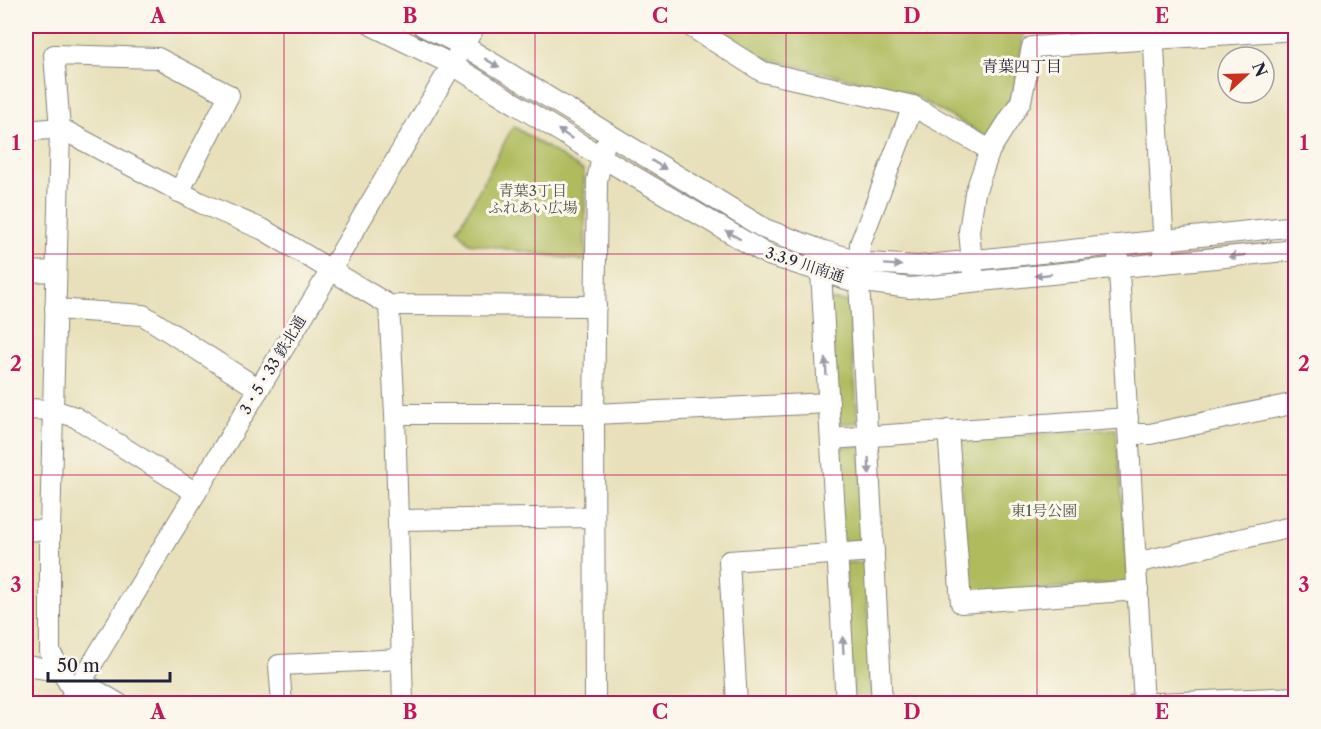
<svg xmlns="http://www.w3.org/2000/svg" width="1321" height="729" font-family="'Libre Caslon Text','Noto Serif JP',serif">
<rect width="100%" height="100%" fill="#fbf7ec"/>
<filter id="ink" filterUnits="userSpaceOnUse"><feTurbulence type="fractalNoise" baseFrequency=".0167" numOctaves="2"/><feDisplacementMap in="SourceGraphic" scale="12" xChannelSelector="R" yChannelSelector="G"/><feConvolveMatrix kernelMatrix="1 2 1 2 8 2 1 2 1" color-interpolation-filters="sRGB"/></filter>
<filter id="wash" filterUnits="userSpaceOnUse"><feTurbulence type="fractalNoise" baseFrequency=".008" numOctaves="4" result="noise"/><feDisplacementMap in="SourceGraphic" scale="24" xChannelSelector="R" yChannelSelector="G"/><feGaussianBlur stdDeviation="1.35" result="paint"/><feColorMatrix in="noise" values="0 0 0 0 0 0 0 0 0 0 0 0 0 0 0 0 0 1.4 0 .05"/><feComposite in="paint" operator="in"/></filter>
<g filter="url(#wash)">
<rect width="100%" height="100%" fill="#e7e0ba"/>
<g fill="#afbb5d" stroke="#686e4c" stroke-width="1.5">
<polygon points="712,26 1023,26 1024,32 1014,90 991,139 909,93 763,58"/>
<polygon points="513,126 584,171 586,261 469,243 458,230"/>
<polygon points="829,300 849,302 858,423 839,423"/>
<polygon points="1116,429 1129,583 968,594 958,439"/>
<polygon points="860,446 866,542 843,543 837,447"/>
<polygon points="865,562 872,703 854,703 845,563"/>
</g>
</g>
<g filter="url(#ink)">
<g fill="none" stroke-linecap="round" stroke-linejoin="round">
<g stroke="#84817a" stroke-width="22">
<g id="minor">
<polyline points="373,26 451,64 603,158 768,255 849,280 910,288 1296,250"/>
<polyline points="423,26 464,46 765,229 824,251 867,263 919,266 1296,226"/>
<polyline points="690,26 763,72 913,106 990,150"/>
<polyline points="1153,26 1164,253"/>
<polyline points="26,131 60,128 201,203 264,230 389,305 596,306"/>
<polyline points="1118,254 1144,704"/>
<polyline points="823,260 821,272 846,704"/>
<polyline points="26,272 56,271"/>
<polyline points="973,273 969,231 975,193 990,150 1021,101 1032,47 1296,30"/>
<polyline points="389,305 395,414 403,704"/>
<polyline points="55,309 143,315 259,389"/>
<polyline points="26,409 53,410 75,417 196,493"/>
<polyline points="395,414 594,414 829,403"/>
<polyline points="948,430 961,603 1138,590"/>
<polyline points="1129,434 1150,434 1296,403"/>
<polyline points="831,439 1128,418"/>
<polyline points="398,520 594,517"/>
<polyline points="26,530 50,531"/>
<polyline points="1136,563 1296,526"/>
<polyline points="26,666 60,671"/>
<polyline points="82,682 119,704"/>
<polyline points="75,694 50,652 50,531 60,128 54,55 158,58 229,95 179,192"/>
<polyline points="69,702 325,280 475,26"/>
<polyline points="282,704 279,665 402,659"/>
<polyline points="595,704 594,414 597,181 604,147"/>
<polyline points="737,704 729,561 874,551"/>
<polyline points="882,704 859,282 860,244 913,106"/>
<polyline points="1136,704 1296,697"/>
</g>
</g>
<use href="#minor" stroke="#fff" stroke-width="20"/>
</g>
<defs><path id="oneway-solid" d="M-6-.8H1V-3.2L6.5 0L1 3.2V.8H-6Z" transform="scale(1.5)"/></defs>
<g fill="#9c9ca7">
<use href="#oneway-solid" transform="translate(492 63) rotate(31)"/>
<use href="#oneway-solid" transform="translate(565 134) rotate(-147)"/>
<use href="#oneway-solid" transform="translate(659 165) rotate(31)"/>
<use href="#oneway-solid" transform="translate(733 235) rotate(-150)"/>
<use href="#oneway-solid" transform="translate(1237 256) rotate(174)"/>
<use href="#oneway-solid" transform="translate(893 265) rotate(4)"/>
<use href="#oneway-solid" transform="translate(1043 275) rotate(174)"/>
<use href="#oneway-solid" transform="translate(826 367) rotate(-93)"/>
<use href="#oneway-solid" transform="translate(869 466) rotate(87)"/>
<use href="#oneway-solid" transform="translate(843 645) rotate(-93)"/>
</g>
</g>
<path fill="none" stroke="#c2185b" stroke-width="1.5" stroke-opacity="0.55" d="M284,26V704M535,26V704M786,26V704M1037,26V704M26,254H1296M26,475H1296"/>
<g text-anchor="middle" stroke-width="6" stroke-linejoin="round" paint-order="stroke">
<g font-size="15" fill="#535847" stroke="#fbf7ec">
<text x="533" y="196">青葉3丁目<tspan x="533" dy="17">ふれあい広場</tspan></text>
<text x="1044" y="516">東1号公園</text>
</g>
<g font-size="15" fill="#22223b" stroke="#fbf7ec">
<text transform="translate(805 265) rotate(18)" y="5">3.3.9 川南通</text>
<text transform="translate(273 365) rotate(-59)" y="5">3・5・33 鉄北通</text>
</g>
<g font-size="16" fill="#22223b" stroke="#fbf7ec">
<text x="1022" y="72">青葉四丁目</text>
</g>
</g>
<rect width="1321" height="729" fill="none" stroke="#fbf7ec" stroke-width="66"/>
<g transform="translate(1246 75) rotate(68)"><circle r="28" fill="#fbf7ec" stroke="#a4a2a5" stroke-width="1.5"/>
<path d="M0-4.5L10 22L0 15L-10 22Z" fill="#c8321e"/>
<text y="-9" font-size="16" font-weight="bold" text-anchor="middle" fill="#22223b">N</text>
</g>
<path d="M48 672v9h122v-9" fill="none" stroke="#22223b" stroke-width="3"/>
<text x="57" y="672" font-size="18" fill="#22223b" stroke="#fbf7ec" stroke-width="4.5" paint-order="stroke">50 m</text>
<rect x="33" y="33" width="1255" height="663" fill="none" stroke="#c2185b" stroke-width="2"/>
<g font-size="20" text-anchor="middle" font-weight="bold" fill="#c2185b">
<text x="158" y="23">A</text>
<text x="410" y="23">B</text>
<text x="660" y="23">C</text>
<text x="912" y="23">D</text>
<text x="1162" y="23">E</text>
<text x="16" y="150">1</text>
<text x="1304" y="150">1</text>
<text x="16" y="371">2</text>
<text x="1304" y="371">2</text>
<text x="16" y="592">3</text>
<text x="1304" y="592">3</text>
<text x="158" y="719">A</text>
<text x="410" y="719">B</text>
<text x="660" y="719">C</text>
<text x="912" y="719">D</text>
<text x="1162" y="719">E</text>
</g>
</svg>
